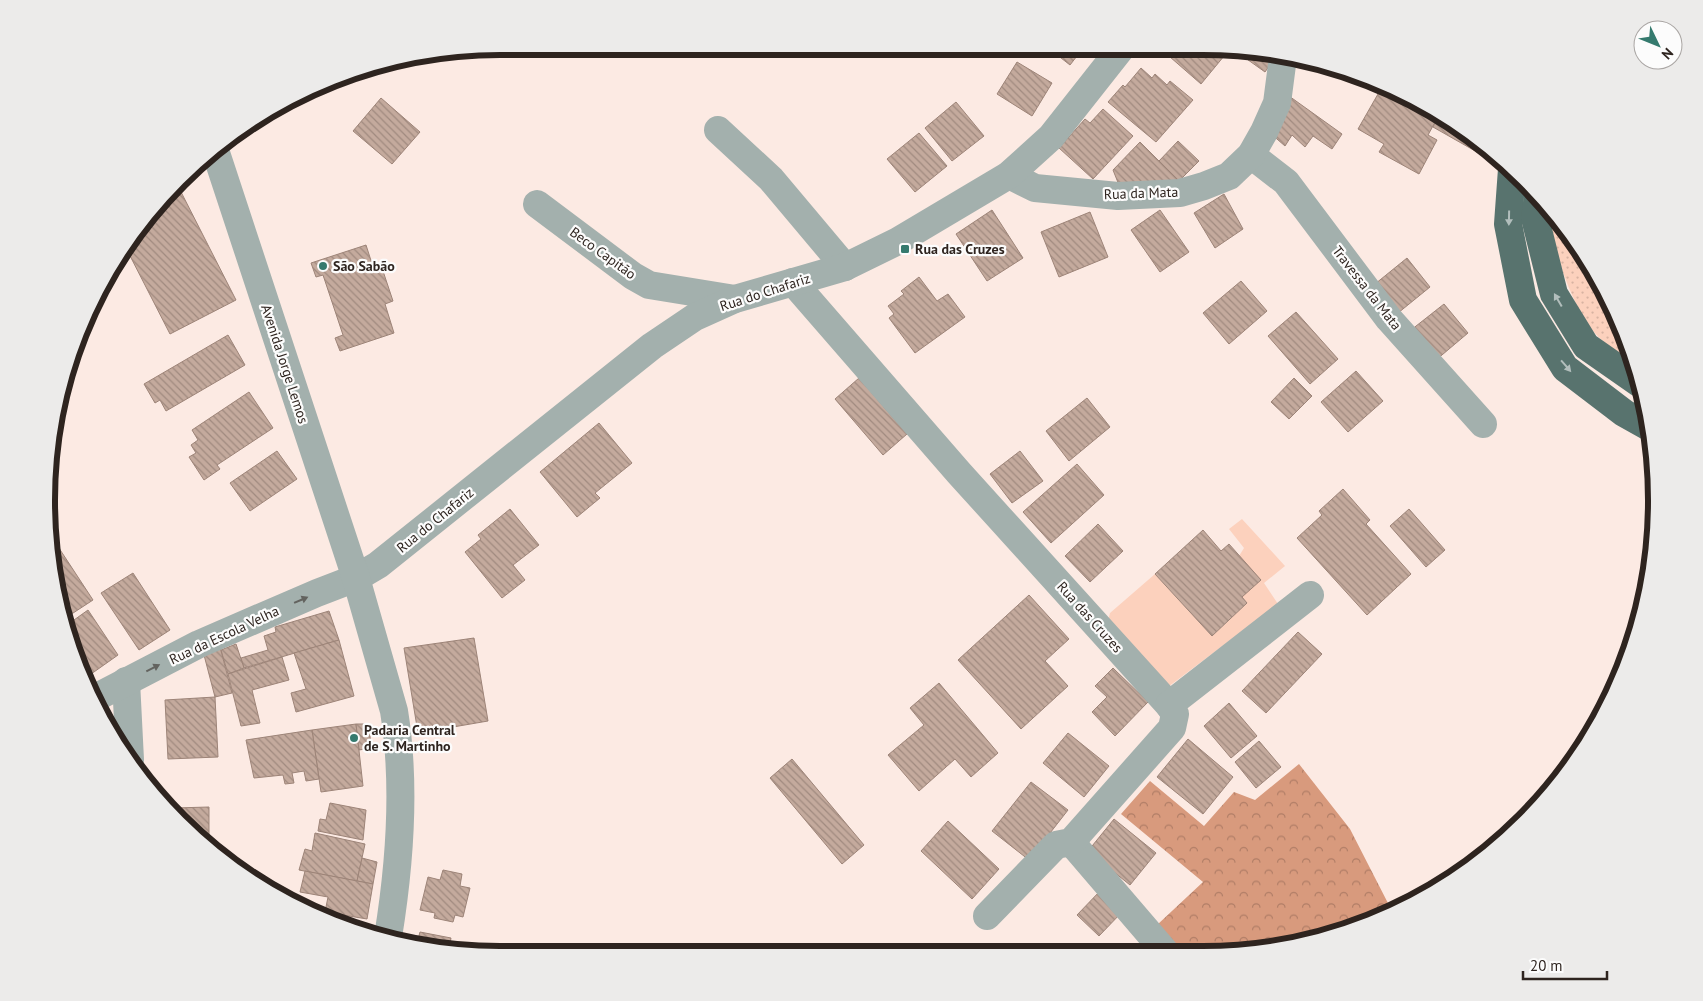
<svg xmlns="http://www.w3.org/2000/svg" width="1703" height="1001" font-family="'PT Sans',sans-serif">
<defs>
<pattern id="grass-dots" width="8" height="8" patternUnits="userSpaceOnUse" patternTransform="scale(1.25)"><rect width="8" height="8" fill="#fcd1bd"/><path d="M2 2h.1M6 6h.1" fill="none" stroke="#d8b3a2" stroke-width="1.8" stroke-linecap="round"/></pattern>
<pattern id="forest-crowns" width="20" height="18" patternUnits="userSpaceOnUse" patternTransform="scale(1.25)"><rect width="20" height="18" fill="#d89a7d"/><path d="M2 6a3 3 0 1 1 6 0M12 15a3 3 0 1 1 6 0" fill="none" stroke="#b07d66"/></pattern>
<pattern id="building-back-hatch" width="6" height="6" patternUnits="userSpaceOnUse" patternTransform="scale(1.25)"><rect width="6" height="6" fill="#c4aa9d"/><path d="M-1 5l2 2M0 0l6 6M5-1l2 2" fill="none" stroke="#a08a7f"/></pattern>
</defs>
<rect width="100%" height="100%" fill="#fceae3"/>
<path fill="url(#grass-dots)" d="M1548,208L1580,248L1622,326L1634,366C1620,355 1604,344 1592,330C1579,314 1567,284 1560,264H1555Z"/>
<polygon fill="url(#forest-crowns)" points="1299,764 1350,829 1392,911 1348,931 1232,954 1180,954 1157,925 1203,882 1121,814 1150,781 1204,826 1234,792 1255,800"/>
<polygon fill="#fcd1bd" points="1242,519 1285,566 1264,583 1278,604 1168,687 1108,621 1110,613 1155,574 1212,636 1247,603 1242,597 1239,556 1244,548 1229,529"/>
<g fill="url(#building-back-hatch)" stroke="#9d8478">
<polygon points="1047,47 1084,47 1070,65"/>
<polygon points="1164,47 1226,47 1229,50 1201,84 1162,50"/>
<polygon points="1230,47 1267,54 1274,59 1265,72"/>
<polygon points="1017,62 1052,83 1032,116 997,94"/>
<polygon points="1141,68 1152,78 1155,74 1167,85 1170,81 1193,100 1156,142 1108,102 1123,85 1125,87"/>
<polygon points="1382,87 1439,115 1428,135 1437,140 1419,174 1379,152 1384,144 1358,129"/>
<polygon points="1289,96 1342,134 1332,149 1313,136 1305,147 1292,135 1285,146 1270,133"/>
<polygon points="381,98 420,132 392,164 353,131"/>
<polygon points="956,102 984,136 952,161 925,128"/>
<polygon points="1103,109 1133,136 1093,179 1059,148 1085,119 1090,123"/>
<polygon points="1439,115 1455,123 1493,154 1491,160 1433,127"/>
<polygon points="919,133 947,166 915,192 887,159"/>
<polygon points="1178,141 1199,161 1179,181 1159,161"/>
<polygon points="1140,142 1179,181 1121,190 1113,170"/>
<polygon points="179,188 236,300 170,334 125,246"/>
<polygon points="1224,194 1243,229 1215,248 1194,213"/>
<polygon points="992,210 1023,258 987,281 956,234"/>
<polygon points="1160,210 1189,252 1160,272 1131,230"/>
<polygon points="1090,212 1108,257 1059,277 1041,232"/>
<polygon points="366,245 375,273 383,271 393,301 385,304 394,333 340,351 335,338 343,335 323,275 316,277 311,263"/>
<polygon points="1407,258 1430,287 1398,313 1375,284"/>
<polygon points="919,277 937,301 948,294 965,317 915,353 889,318 894,314 888,306 904,294 901,291"/>
<polygon points="1241,281 1267,311 1229,344 1203,313"/>
<polygon points="1444,304 1468,333 1436,360 1411,330"/>
<polygon points="1296,312 1338,359 1310,384 1268,336"/>
<polygon points="228,335 245,365 166,411 160,400 155,403 144,384"/>
<polygon points="1356,371 1383,401 1348,432 1321,402"/>
<polygon points="859,378 907,434 883,455 835,399"/>
<polygon points="1294,378 1312,396 1289,419 1271,402"/>
<polygon points="249,392 273,428 217,465 220,469 204,480 189,457 196,453 191,445 198,440 192,430"/>
<polygon points="1087,398 1110,427 1069,461 1046,431"/>
<polygon points="599,423 632,463 595,493 600,498 577,517 540,472"/>
<polygon points="277,451 297,479 250,511 230,483"/>
<polygon points="1020,451 1043,481 1012,503 990,474"/>
<polygon points="1077,464 1104,495 1051,543 1023,512"/>
<polygon points="1343,489 1370,520 1366,524 1411,574 1367,615 1297,538 1322,515 1319,511"/>
<polygon points="510,509 539,545 513,565 525,580 502,598 465,552 481,539 478,535"/>
<polygon points="1409,509 1445,550 1426,567 1390,526"/>
<polygon points="1098,524 1123,551 1090,582 1065,556"/>
<polygon points="1203,530 1221,551 1229,544 1261,580 1242,597 1247,603 1212,636 1155,574"/>
<polygon points="55,542 93,600 67,617 51,545"/>
<polygon points="133,573 170,630 139,650 101,593"/>
<polygon points="1029,595 1069,639 1045,661 1068,686 1021,729 958,660"/>
<polygon points="88,610 118,655 84,679 81,674 67,617 71,615 74,620"/>
<polygon points="329,611 339,640 244,668 241,658 268,650 264,636 276,632 275,627"/>
<polygon points="1298,632 1322,654 1266,713 1242,691"/>
<polygon points="474,638 488,721 418,733 404,648"/>
<polygon points="339,640 354,696 296,712 291,693 306,689 294,653"/>
<polygon points="236,644 244,668 228,674 221,650"/>
<polygon points="220,647 232,693 215,697 204,655"/>
<polygon points="282,657 289,680 252,690 260,723 241,726 228,674"/>
<polygon points="1113,668 1148,702 1115,736 1092,712 1107,697 1095,686"/>
<polygon points="939,683 998,753 971,777 955,759 919,791 888,755 924,725 910,708"/>
<polygon points="215,697 218,757 168,759 165,700"/>
<polygon points="1229,703 1257,736 1231,758 1204,726"/>
<polygon points="356,724 363,786 321,792 312,730"/>
<polygon points="356,724 369,724 371,748 359,750"/>
<polygon points="312,730 319,779 306,781 304,771 292,773 294,783 285,784 283,775 254,778 246,740"/>
<polygon points="1068,733 1109,766 1084,797 1043,763"/>
<polygon points="1188,739 1233,777 1203,814 1157,777"/>
<polygon points="1259,741 1281,767 1256,788 1235,762"/>
<polygon points="792,759 864,845 842,864 770,778"/>
<polygon points="1031,782 1068,810 1029,860 992,831"/>
<polygon points="330,803 366,810 363,840 318,831 320,819 326,820"/>
<polygon points="209,807 209,842 174,808"/>
<polygon points="1114,819 1156,853 1130,885 1088,851"/>
<polygon points="948,821 999,869 972,899 921,851"/>
<polygon points="315,833 365,844 357,881 299,870 305,849 312,851"/>
<polygon points="362,858 377,862 373,884 357,881"/>
<polygon points="443,870 462,874 460,886 470,888 463,917 455,915 453,922 434,918 435,913 420,910 428,877 440,880"/>
<polygon points="305,871 373,884 367,919 325,912 328,897 300,892"/>
<polygon points="1101,890 1123,911 1099,936 1077,915"/>
<polygon points="420,932 451,938 449,949 417,943"/>
<polygon points="1146,940 1161,954 1133,954"/>
</g>
<g fill="none" stroke-linecap="round" stroke-linejoin="round">
<g stroke="#a3b0ad" stroke-width="28">
<polyline points="718,130 771,179 845,267"/>
<polyline points="1251,155 1286,182 1389,319 1483,424"/>
<polyline points="1009,175 1035,188 1118,196 1180,193 1204,186 1229,176 1251,155 1264,132 1277,103 1283,57"/>
<polyline points="537,204 633,276 649,285 735,299"/>
<polyline points="793,282 959,473 1169,705"/>
<polyline points="126,681 130,760"/>
<polyline points="95,698 199,644 317,593 356,578 378,565 652,346 695,317 735,299 845,267 898,241 1009,175 1051,137 1122,47"/>
<polyline points="1071,842 1167,954"/>
<polyline points="987,916 1056,845 1071,842 1172,728 1175,714 1169,705 1310,595"/>
</g>
<path stroke="#a3b0ad" stroke-width="28" d="M215,150L356,578L394,711C406,785 400,863 388,937"/>
<g stroke="#58736e" stroke-width="28">
<polyline points="1512,169 1508,224 1523,300 1565,368 1624,413 1649,427"/>
<polyline points="1538,196 1535,218 1554,294 1586,346 1639,383"/>
</g>
</g>
<defs><path id="oneway-solid" d="M-6-.8H1V-3.2L6.5 0L1 3.2V.8H-6Z" transform="scale(1.25)"/></defs>
<g fill="#b2bebc">
<use href="#oneway-solid" transform="translate(1509 218) rotate(91)"/>
<use href="#oneway-solid" transform="translate(1558 300) rotate(-120)"/>
<use href="#oneway-solid" transform="translate(1566 366) rotate(49)"/>
</g>
<g fill="#63635f">
<use href="#oneway-solid" transform="translate(301 600) rotate(-23)"/>
<use href="#oneway-solid" transform="translate(153 668) rotate(-27)"/>
</g>
<g fill="#357a6e" stroke="#fcfcfc" stroke-width="2">
<rect x="900" y="244" width="10" height="10" rx="2.5"/>
<circle cx="323" cy="266" r="5"/>
<circle cx="354" cy="738" r="5"/>
</g>
<g text-anchor="middle" stroke-width="4.5" stroke-linejoin="round" paint-order="stroke">
<g font-size="14" fill="#2e241f" stroke="#fcfcfc">
<text transform="translate(1141 193) rotate(-2)" y="5">Rua da Mata</text>
<text transform="translate(603 253) rotate(36)" y="5">Beco Capitão</text>
<text transform="translate(1367 288) rotate(52)" y="5">Travessa da Mata</text>
<text transform="translate(765 292) rotate(-18)" y="5">Rua do Chafariz</text>
<text transform="translate(285 364) rotate(72)" y="5">Avenida Jorge Lemos</text>
<text transform="translate(435 520) rotate(-39)" y="5">Rua do Chafariz</text>
<text transform="translate(1090 617) rotate(48)" y="5">Rua das Cruzes</text>
<text transform="translate(224 635) rotate(-25)" y="5">Rua da Escola Velha</text>
</g>
<g font-size="14" font-weight="bold" fill="#2e241f" stroke="#fcfcfc" text-anchor="start">
<text x="915" y="254">Rua das Cruzes</text>
<text x="333" y="271">São Sabão</text>
<text x="364" y="735">Padaria Central<tspan x="364" dy="16">de S. Martinho</tspan></text>
</g>
</g>
<path d="M0 0H1703V1001H0ZM500 55H1203A445 445 0 0 1 1648 500V501A445 445 0 0 1 1203 946H500A445 445 0 0 1 55 501V500A445 445 0 0 1 500 55Z" fill="#ecebea" fill-rule="evenodd"/>
<path fill="none" stroke="#2e241f" stroke-width="6" d="M500 55H1203A445 445 0 0 1 1648 500V501A445 445 0 0 1 1203 946H500A445 445 0 0 1 55 501V500A445 445 0 0 1 500 55Z"/>
<g transform="translate(1658 45) rotate(133)"><circle r="24" fill="#fcfcfc" stroke="#aaa6a4"/>
<path d="M0-4L9 19L0 12L-9 19Z" fill="#357a6e"/>
<text y="-8" font-size="14" font-weight="bold" text-anchor="middle" fill="#2e241f">N</text>
</g>
<path d="M1523 971v8h84v-8" fill="none" stroke="#2e241f" stroke-width="2.5"/>
<text x="1530" y="971" font-size="15" fill="#2e241f" stroke="#fcfcfc" stroke-width="4" paint-order="stroke">20 m</text>
</svg>
